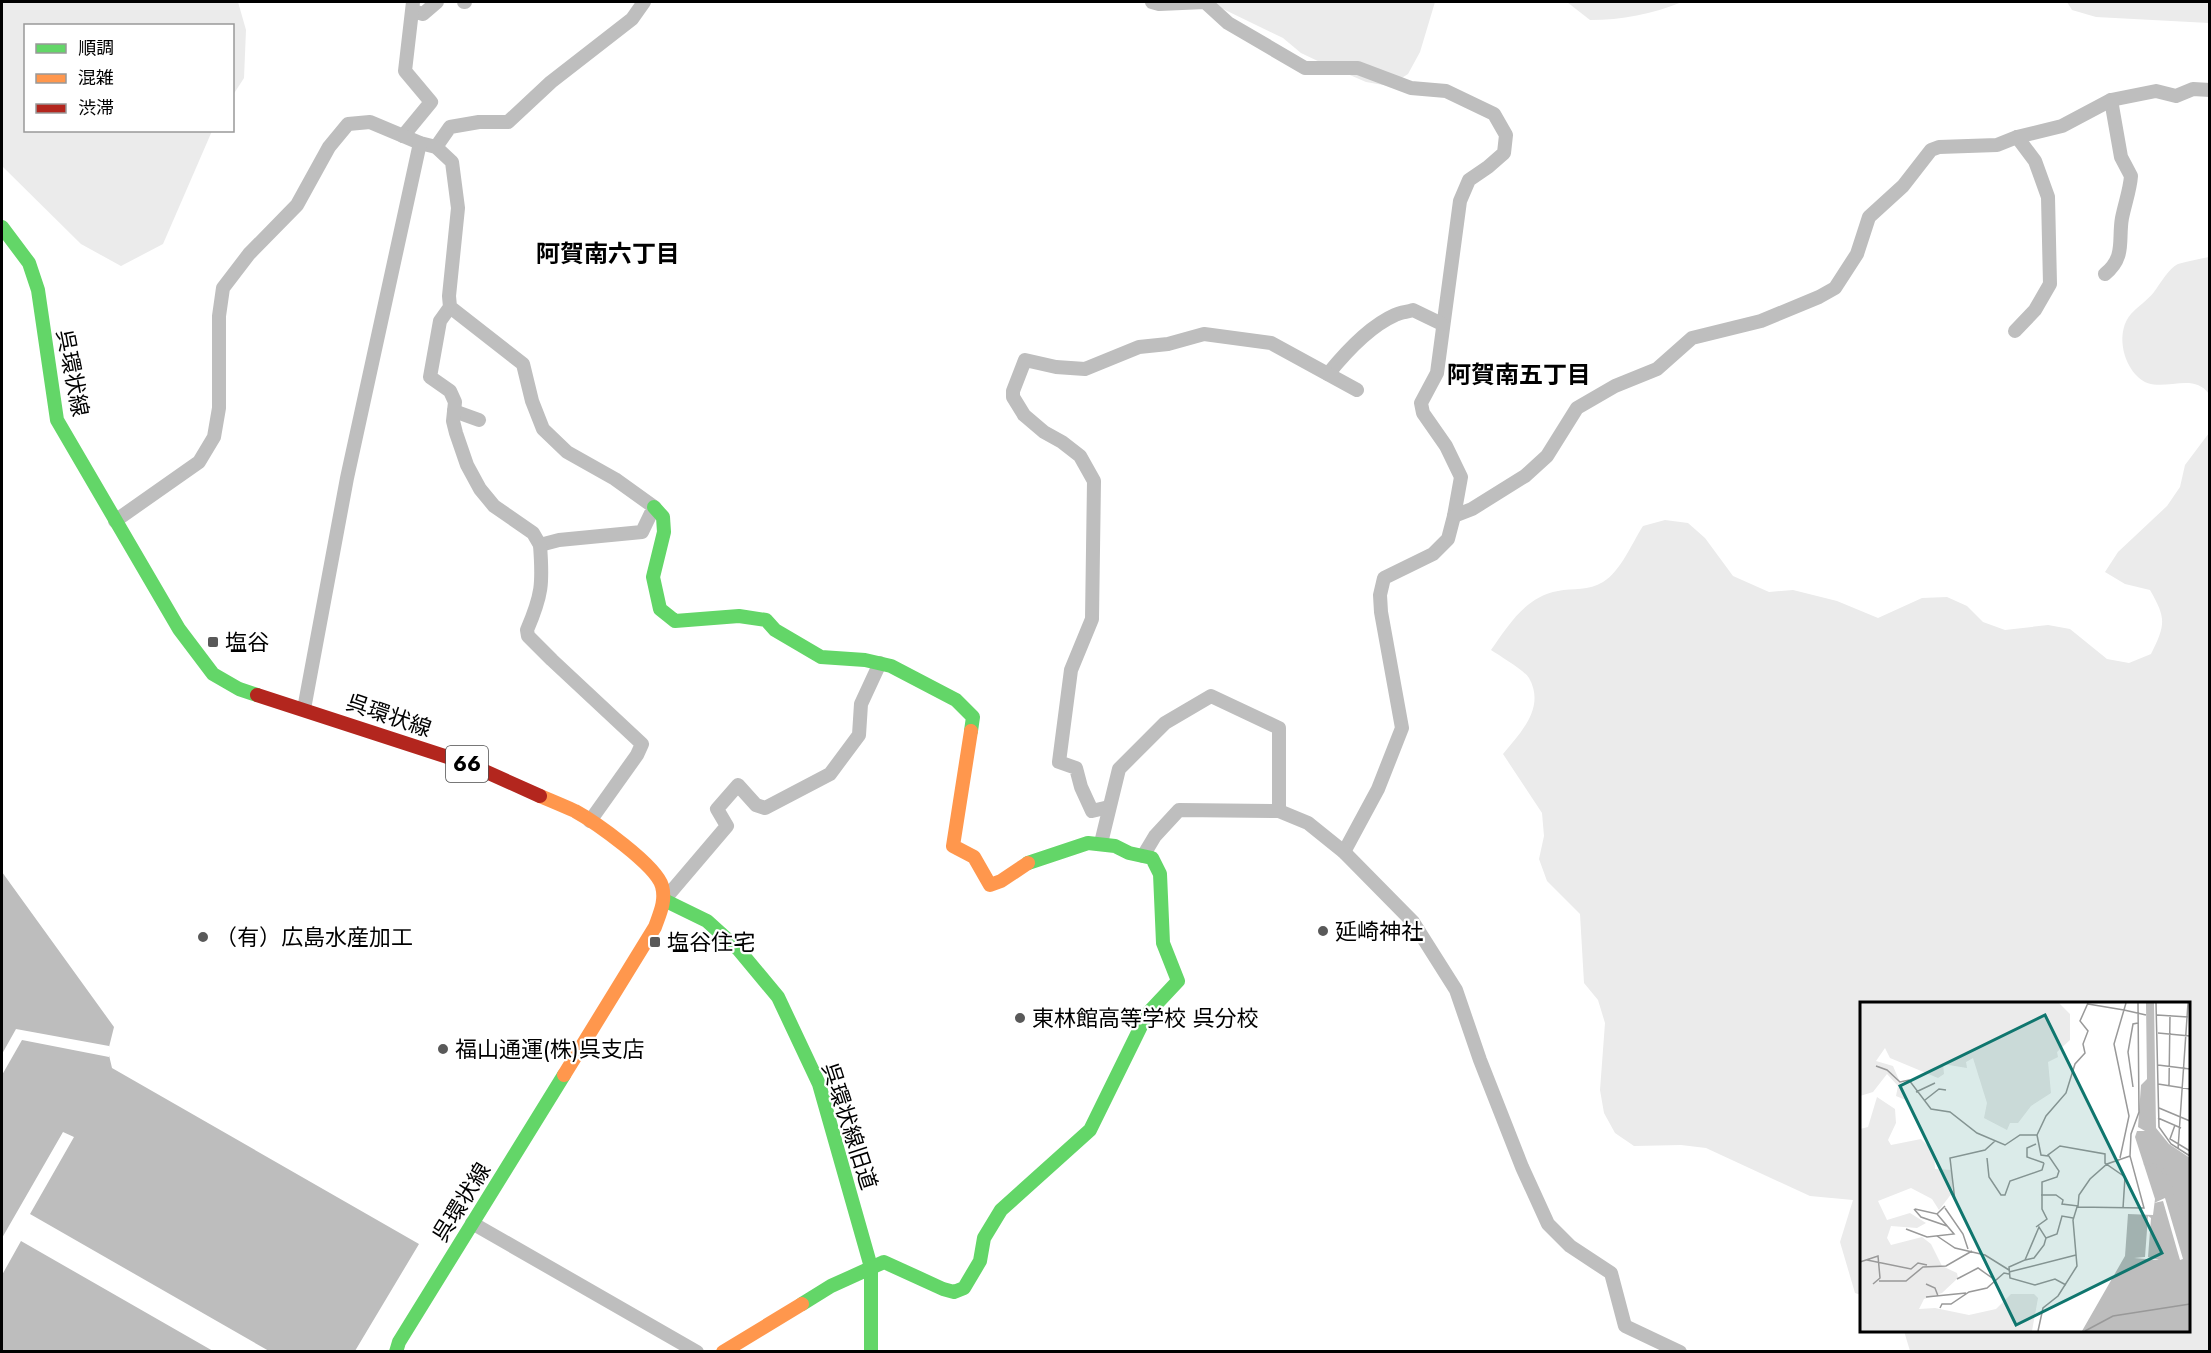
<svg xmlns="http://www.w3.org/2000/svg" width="2211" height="1353" font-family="Jost,'Noto Sans JP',sans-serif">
<rect width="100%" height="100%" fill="#fff"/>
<g fill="#ebebeb">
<polygon points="2,2 238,2 246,30 244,78 233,95 232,26 26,26 26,130 212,131 163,244 121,266 81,244 2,166"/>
<polygon points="1215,2 1435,2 1420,52 1408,74 1389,86 1366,82 1322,63 1301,53 1283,38 1221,8"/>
<path d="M1567,2H1682C1652,14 1622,20 1590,20Z"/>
<polygon points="2067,2 2209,2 2209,23 2096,17 2072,10"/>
<path d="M2209,257V394C2192,369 2158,397 2138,377C2122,362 2116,331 2131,314C2138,306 2147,301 2154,292C2160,284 2169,268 2178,264C2188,261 2199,259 2209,257Z"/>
<path d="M2209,433V1351H1910L1904,1331L2188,1330V1004H1862L1861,1295L1855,1293L1840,1242L1853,1200L1810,1196L1706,1148L1681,1145L1634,1146L1615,1133L1604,1113L1600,1090L1605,1023L1598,1000L1584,983L1580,914L1547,881L1539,859L1544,836L1542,813L1503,754C1520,733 1546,708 1529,678C1524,670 1500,656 1491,650C1509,625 1525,597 1558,591C1573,588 1589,591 1603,582C1621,571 1632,543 1643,526L1665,520L1688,523L1705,538L1733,576L1769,592L1793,590L1837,601L1878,618L1922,598L1947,597L1967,606L1983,622L2005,630L2048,625L2070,629L2107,659L2129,663L2151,654C2166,624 2166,618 2150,590L2125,584L2105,572L2118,552L2167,506L2180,487L2185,465Z"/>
</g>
<polygon fill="#bdbdbd" points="2,872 114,1027 108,1051 112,1068 419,1244 355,1351 2,1351"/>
<g fill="#fff">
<polygon points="16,1029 109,1046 109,1057 22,1040 2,1075 2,1054"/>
<polygon points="63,1132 74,1137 30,1214 269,1351 213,1351 21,1241 2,1275 2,1238"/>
</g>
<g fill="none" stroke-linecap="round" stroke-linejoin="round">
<g stroke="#bebebe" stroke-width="14">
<polyline points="464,2 465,2"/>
<polyline points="1152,2 1159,4 1205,2 1228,23 1305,68 1358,68 1411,88 1446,91 1494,114 1506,135 1504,153 1488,167 1469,180 1460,201 1437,373 1421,403 1423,413 1446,446 1461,477 1454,516 1448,539 1433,554 1384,578 1380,595 1381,612 1402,728 1378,789 1344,852"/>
<polyline points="413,11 423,14 437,2"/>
<polyline points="403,136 431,102 405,71 413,2"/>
<polyline points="436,147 450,127 479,122 508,122 551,82 632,19 644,2"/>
<path d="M2105,274C2126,257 2118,240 2122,218C2125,203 2130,190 2131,176L2121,157L2111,100"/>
<polyline points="2015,331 2035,310 2050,284 2048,197 2035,161 2017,137"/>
<path d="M1328,374C1345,353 1370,326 1395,315C1401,312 1408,312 1413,310L1442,324"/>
<polyline points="454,411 479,420"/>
<polyline points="1454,516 1472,509 1525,476 1547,456 1577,408 1615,386 1657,369 1692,338 1761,321 1819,297 1835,288 1857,254 1869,217 1903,186 1931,150 1939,147 1997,145 2017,137 2062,126 2111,100 2156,91 2176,96 2193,89 2210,90"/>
<polyline points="115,521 199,462 214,437 219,408 219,316 223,288 249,254 297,205 329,147 348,124 370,122 420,143 436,147 452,162 458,208 449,296 450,307 523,364 532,401 543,429 567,452 615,479 654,507 642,532 559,540 540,545 533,533 494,506 480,489 467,465 456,433 453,421 455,402 450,391 430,377 440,321 450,307"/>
<path d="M540,545C543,584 542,595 527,630L528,636L552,660L642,744L637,755L590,821"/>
<polyline points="304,709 347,478 420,143"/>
<polyline points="1109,807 1092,811 1081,787 1076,768 1059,762 1071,670 1092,619 1094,481 1080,456 1062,442 1044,432 1024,415 1013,397 1013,391 1025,360 1056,367 1085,369 1139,347 1168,344 1204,334 1271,343 1357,390"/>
<polyline points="1101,843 1119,769 1165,723 1211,696 1279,728 1279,811"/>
<polyline points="1143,856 1155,836 1179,810 1279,811 1308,823 1344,852 1413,922 1456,990 1480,1060 1522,1167 1548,1224 1570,1246 1611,1273 1625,1326 1680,1352"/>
<polyline points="664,900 727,826 717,809 738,785 756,805 765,808 830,774 859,735 861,704 880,663"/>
<polyline points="472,1223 697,1352"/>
</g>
<g stroke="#63d668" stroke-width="14">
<polyline points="2,227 29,263 38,290 57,420 179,629 213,674 239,689 257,695"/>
<polyline points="654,507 663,517 664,532 653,577 660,609 675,621 739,616 766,620 775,630 821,657 865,660 891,666 956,700 973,717 971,731"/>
<polyline points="664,900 707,921 738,949 778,997 819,1084 871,1267 871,1352"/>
<polyline points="802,1304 831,1286 884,1262 943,1289 954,1292 964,1288 980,1261 984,1238 1001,1210 1090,1130 1147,1014 1178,981 1163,943 1160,874 1152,858 1129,853 1115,846 1088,843 1028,863"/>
<polyline points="396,1352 399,1342 564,1075"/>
</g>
<g stroke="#ff974d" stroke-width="14">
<polyline points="971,731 953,846 974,857 990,885 1001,881 1028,863"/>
<path d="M540,796C552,801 564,806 575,811C595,822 656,865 662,886C666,901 660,913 655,927L564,1075"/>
<polyline points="723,1352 802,1304"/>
</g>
<polyline stroke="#b3261e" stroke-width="14" points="257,695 469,764 540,796"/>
</g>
<g fill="#595959" stroke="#fff" stroke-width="2">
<rect x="207" y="636" width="12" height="12" rx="3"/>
<circle cx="1323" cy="931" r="6"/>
<circle cx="203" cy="937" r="6"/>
<rect x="649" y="936" width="12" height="12" rx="3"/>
<circle cx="1020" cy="1018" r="6"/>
<circle cx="443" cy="1049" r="6"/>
</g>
<g text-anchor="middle" stroke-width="4.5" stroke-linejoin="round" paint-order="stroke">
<rect fill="#fff" stroke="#4c4c4c" stroke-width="1.5" x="446" y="746" width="42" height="36" rx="4.5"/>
<g font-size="21" font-weight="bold" fill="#000">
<text x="467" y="771">66</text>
</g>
<g font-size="22" fill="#000" stroke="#fff">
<text transform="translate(73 373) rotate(79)" y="8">呉環状線</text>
<text transform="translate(389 715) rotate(19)" y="8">呉環状線</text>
<text transform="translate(850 1126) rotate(72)" y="8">呉環状線旧道</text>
<text transform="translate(461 1202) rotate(-58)" y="8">呉環状線</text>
</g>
<g font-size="22" fill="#000" stroke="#fff" text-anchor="start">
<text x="225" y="650">塩谷</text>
<text x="1335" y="939">延崎神社</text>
<text x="215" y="945">（有）広島水産加工</text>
<text x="667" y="950">塩谷住宅</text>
<text x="1032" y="1026">東林館高等学校 呉分校</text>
<text x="455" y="1057">福山通運(株)呉支店</text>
</g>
<g font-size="24" font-weight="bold" fill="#000" stroke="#fff">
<text x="608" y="262">阿賀南六丁目</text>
<text x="1519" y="383">阿賀南五丁目</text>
</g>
</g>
<g transform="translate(1860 1002)">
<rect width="330" height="330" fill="#fff"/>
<path d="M0,1H199L210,12V38L197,50L198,55L188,60L191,91L171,104L158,121H150L147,128L124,116L127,101L113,56L106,60L107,66L83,62L84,72L78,76L30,56L25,46L16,59L33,64L48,99L36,94L38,84L27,72L13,90L0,94ZM17,95L35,107L36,121L28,138L31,143L61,137L74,150L75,167L92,168V191L79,208L72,197L51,186L18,199L27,218L50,211L66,221L57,226L31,224L27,236L31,243L62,235L71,242L82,264L97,271L98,276L82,291L64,297L59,307L75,306L109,313L136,307L151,292H174L178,296L172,329H0V127L8,125Z" fill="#ebebeb"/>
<path d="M286,1H294L296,126L309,142L330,156V329H222L265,254L268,212L293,213L295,197L275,135L277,129H285L278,125L281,83L287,77Z" fill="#bdbdbd"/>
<path d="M305,196L323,257L320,258L303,199L294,201ZM288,214L291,216L288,255L299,258L274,256L285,255Z" fill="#fff"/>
<path fill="none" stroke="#bdbdbd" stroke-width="3" d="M284,161L301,165L330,222"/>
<path fill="none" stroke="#999" stroke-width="1.5" d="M296,1L299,125L311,142L330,154M228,2L264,8M264,8L286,13M297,13L328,15M298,31L330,34M298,63L330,67M16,64L27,68L40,80L49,78L71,107L90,110L117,131L145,143L160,133H177M298,82L330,87M309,83L310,13M273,85L268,50L273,22L278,21M56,90L75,81M65,98L79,87L86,88M299,106L330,119M298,116L321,126M315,123L310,137L330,149M176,142L167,146V155L184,161M318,147L328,1M188,154L181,153L177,133L186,114L206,91L215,62L225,51L223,42L228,29L220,19L228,1M127,156L129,175L141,193H145L150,179L182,168L184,161M260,156L269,114L254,42L266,1M181,193H196L203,198L202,202L218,204L219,193L230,177L247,162L270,154M95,199L90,156L125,148L135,139M85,206L103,232L108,247M54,207L61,215L87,224M55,207L77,212L85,204M176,225L187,217L182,207V180L197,175L199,169L188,153L200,144L245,152V161L265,175L263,206M46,227L67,235L94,232L77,212M77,234L95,246L125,253L149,268M186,236L197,232L202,214L213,216M7,258L51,267L58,261L67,263M165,258L174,256L184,243L186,236L179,225L165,258L149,265L150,276L175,283L195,277L206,283M0,260L18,254L20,276L13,282M149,270L216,253M97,277L118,266L135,278M19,279H46L63,265L86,264L112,249M66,282L75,286L78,294M66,295L106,291M80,306L82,302H91L109,290L127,286L144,271L149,272M178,329L183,306L198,294L217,264L213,218L217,205L284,206L270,154L271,132L279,110L278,1M225,329L253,314L330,302"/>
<path fill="#0f766e" fill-opacity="0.15" stroke="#0f766e" stroke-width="3" d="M185,13L302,251L156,323L40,84Z"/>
<rect width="330" height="330" fill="none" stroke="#000" stroke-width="3"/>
</g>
<rect width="2211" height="1353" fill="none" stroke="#000000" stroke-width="6"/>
<rect x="24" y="24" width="210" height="108" fill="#ffffff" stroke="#999999" stroke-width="1.5"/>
<rect x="36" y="44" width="30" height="9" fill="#63d668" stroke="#999999" stroke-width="1.5"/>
<text x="78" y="54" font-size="18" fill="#000000">順調</text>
<rect x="36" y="74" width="30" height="9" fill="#ff974d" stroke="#999999" stroke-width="1.5"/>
<text x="78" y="84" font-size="18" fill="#000000">混雑</text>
<rect x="36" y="104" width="30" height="9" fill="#b3261e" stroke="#999999" stroke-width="1.5"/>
<text x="78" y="114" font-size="18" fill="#000000">渋滞</text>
</svg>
